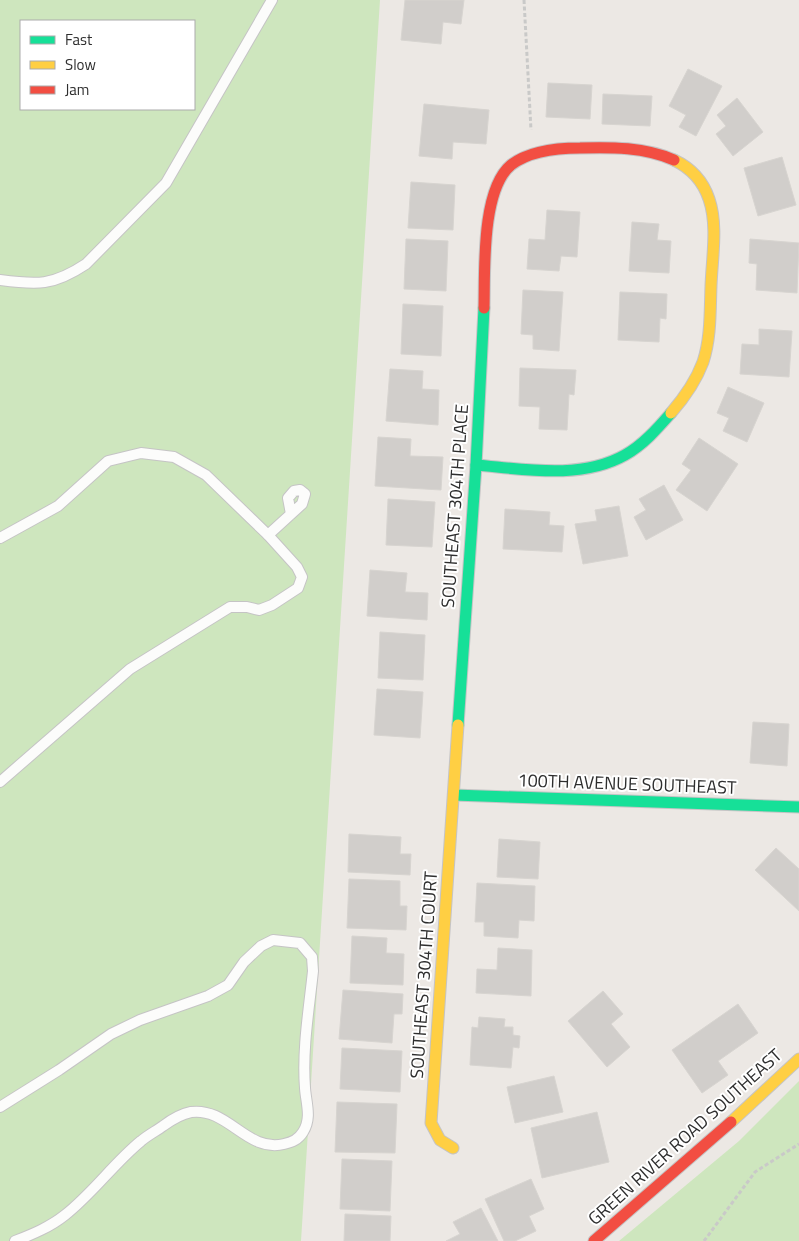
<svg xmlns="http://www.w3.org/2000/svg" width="799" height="1241" font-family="'Titillium Web',sans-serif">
<rect width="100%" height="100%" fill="#ece8e4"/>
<g fill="#cee6be" fill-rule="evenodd">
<path d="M0,0H380L301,1241H0ZM21,21H194V109H21Z"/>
<polygon points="799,1081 799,1241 619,1241 739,1141"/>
</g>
<g fill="#d1cecb" stroke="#d7d4d0">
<polygon points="405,0 464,0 461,24 443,22 441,44 401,40"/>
<polygon points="688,69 722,86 696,136 679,127 686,115 669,106"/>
<polygon points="548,83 592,85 590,119 546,117"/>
<polygon points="603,94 652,96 650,126 602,124"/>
<polygon points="737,98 763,132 733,156 716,134 726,126 717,115"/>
<polygon points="424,104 489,110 486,144 453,142 452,159 419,156"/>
<polygon points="782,157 796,205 758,216 744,168"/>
<polygon points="411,182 455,185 453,230 408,228"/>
<polygon points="547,210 580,212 577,257 561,256 559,271 527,269 529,239 545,240"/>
<polygon points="632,222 659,224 657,240 671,241 669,273 629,271"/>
<polygon points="406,239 448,241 446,291 404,289"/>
<polygon points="750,239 799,243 797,293 756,290 757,264 749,263"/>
<polygon points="523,290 563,292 559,351 533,349 533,335 521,334"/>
<polygon points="620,292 667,294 666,319 660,318 659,342 618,340"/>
<polygon points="403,304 443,306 441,356 401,354"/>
<polygon points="759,329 792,331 789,377 740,374 742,344 759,345"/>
<polygon points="520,368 576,370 574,395 569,394 567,430 539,429 540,407 519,406"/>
<polygon points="390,369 423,371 422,389 439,390 438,425 386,421"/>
<polygon points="728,387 764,403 747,442 723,431 729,418 717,413"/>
<polygon points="378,437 411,439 410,456 443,457 441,490 375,486"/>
<polygon points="699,438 738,464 707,511 676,490 691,470 682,464"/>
<polygon points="664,485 683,520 646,540 634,517 646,510 639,499"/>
<polygon points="388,499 435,502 432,547 386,545"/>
<polygon points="619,506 628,556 583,564 575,524 597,521 595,510"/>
<polygon points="505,509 550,512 549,525 564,526 562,552 503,549"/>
<polygon points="370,570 407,573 405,592 428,593 427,620 367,616"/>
<polygon points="380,632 425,635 423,680 378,678"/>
<polygon points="377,689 423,692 420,738 374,735"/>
<polygon points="753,722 789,724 787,766 750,763"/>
<polygon points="349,834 401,837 400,854 411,854 410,875 348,872"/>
<polygon points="499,839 540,842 538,879 497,877"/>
<polygon points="776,848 799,869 799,911 755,870"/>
<polygon points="349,879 400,881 400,906 407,906 406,930 347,928"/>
<polygon points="477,883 535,886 534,921 519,920 518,938 484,936 484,922 475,922"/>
<polygon points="352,936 387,938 386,953 404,954 403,985 350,983"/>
<polygon points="498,948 532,950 531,996 476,993 477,969 497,970"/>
<polygon points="343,990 403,994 402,1014 394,1014 392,1043 339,1039"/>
<polygon points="603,991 623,1014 611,1024 630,1047 607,1067 568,1021"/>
<polygon points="738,1004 758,1033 718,1061 728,1075 702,1093 672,1050"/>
<polygon points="479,1017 505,1019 504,1027 513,1027 513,1035 520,1036 519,1048 513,1047 511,1068 470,1065 472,1027 478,1028"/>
<polygon points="342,1048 402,1051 400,1092 340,1089"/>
<polygon points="554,1076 563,1112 515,1123 507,1087"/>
<polygon points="337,1102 397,1104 395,1153 335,1152"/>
<polygon points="597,1112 609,1162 542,1178 531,1128"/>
<polygon points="342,1159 392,1161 390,1211 340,1209"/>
<polygon points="531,1179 544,1209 529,1216 536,1231 515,1241 504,1241 485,1199"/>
<polygon points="481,1208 498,1241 446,1241 460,1234 453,1222"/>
<polygon points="345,1214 391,1216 390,1241 344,1241"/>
</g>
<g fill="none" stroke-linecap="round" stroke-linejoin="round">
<g stroke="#c5c4c5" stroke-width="12">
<g id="lane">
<path d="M0,280C37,285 53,286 86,264L166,183L272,0"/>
<polyline points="0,538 58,506 108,461 141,453 174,457 206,475 268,535"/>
<polyline points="0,782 130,669 230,607 247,607 259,610 272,605 298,588 302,577 297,567 268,535 302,504 305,494 300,490 294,491 288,498 291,514"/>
<path d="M0,1107L59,1070L111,1034L140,1020L208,996L228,985L244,962L261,946L273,940L300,943L312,957L313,971C309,1009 302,1049 305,1088C306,1103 312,1118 303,1132C298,1140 292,1142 284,1144C247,1153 228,1107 191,1112C181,1114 171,1120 163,1126C156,1131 148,1135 141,1141C114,1163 93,1193 65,1215C50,1227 33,1234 15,1241"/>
</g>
</g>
<g stroke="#c5c4c5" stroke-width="13">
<g id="fast">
<path d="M476,465C523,469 581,480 625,455C643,445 657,429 671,413"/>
<polyline points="458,725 476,465 484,308"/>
<polyline points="454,795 799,807"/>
</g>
</g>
<g stroke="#c5c4c5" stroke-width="13">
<g id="slow">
<path d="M671,413C684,398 696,381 703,362C711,338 710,311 711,286C712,258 718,225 709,199C703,181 691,168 674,160"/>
<polyline points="731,1122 799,1059"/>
<polyline points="453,1148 440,1140 431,1123 458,725"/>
</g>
</g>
<g stroke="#c5c4c5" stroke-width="13">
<g id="jam">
<path d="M484,308C485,271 481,190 511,165C529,151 558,148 580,148C611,147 645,147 674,160"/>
<polyline points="594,1241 731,1122"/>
</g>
</g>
<g stroke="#c9c9c8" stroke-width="3" stroke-dasharray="4 2.5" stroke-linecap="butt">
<polyline points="524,0 531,130"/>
<polyline points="704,1241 755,1172 799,1144"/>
</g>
<use href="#lane" stroke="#fcfcfb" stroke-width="10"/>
<use href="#fast" stroke="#16e098" stroke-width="11"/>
<use href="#slow" stroke="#ffcf43" stroke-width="11"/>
<use href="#jam" stroke="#f24e42" stroke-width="11"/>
</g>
<g text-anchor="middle" stroke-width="4" stroke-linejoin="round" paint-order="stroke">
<g font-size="18" fill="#2e2e2e" stroke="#fff">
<text transform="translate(455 506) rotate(-86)" y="6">SOUTHEAST 304TH PLACE</text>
<text transform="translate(627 784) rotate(2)" y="6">100TH AVENUE SOUTHEAST</text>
<text transform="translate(424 975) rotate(-86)" y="6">SOUTHEAST 304TH COURT</text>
<text transform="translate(685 1137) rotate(-42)" y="6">GREEN RIVER ROAD SOUTHEAST</text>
</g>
</g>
<rect x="20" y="20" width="175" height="90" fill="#ffffff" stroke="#ababab"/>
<rect x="30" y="36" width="25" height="8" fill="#16e098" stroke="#ababab"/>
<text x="65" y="45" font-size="15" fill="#2e2e2e">Fast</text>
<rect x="30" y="61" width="25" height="8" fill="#ffcf43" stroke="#ababab"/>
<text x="65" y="70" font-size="15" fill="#2e2e2e">Slow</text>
<rect x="30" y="86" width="25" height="8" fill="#f24e42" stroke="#ababab"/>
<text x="65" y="95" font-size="15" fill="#2e2e2e">Jam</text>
</svg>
